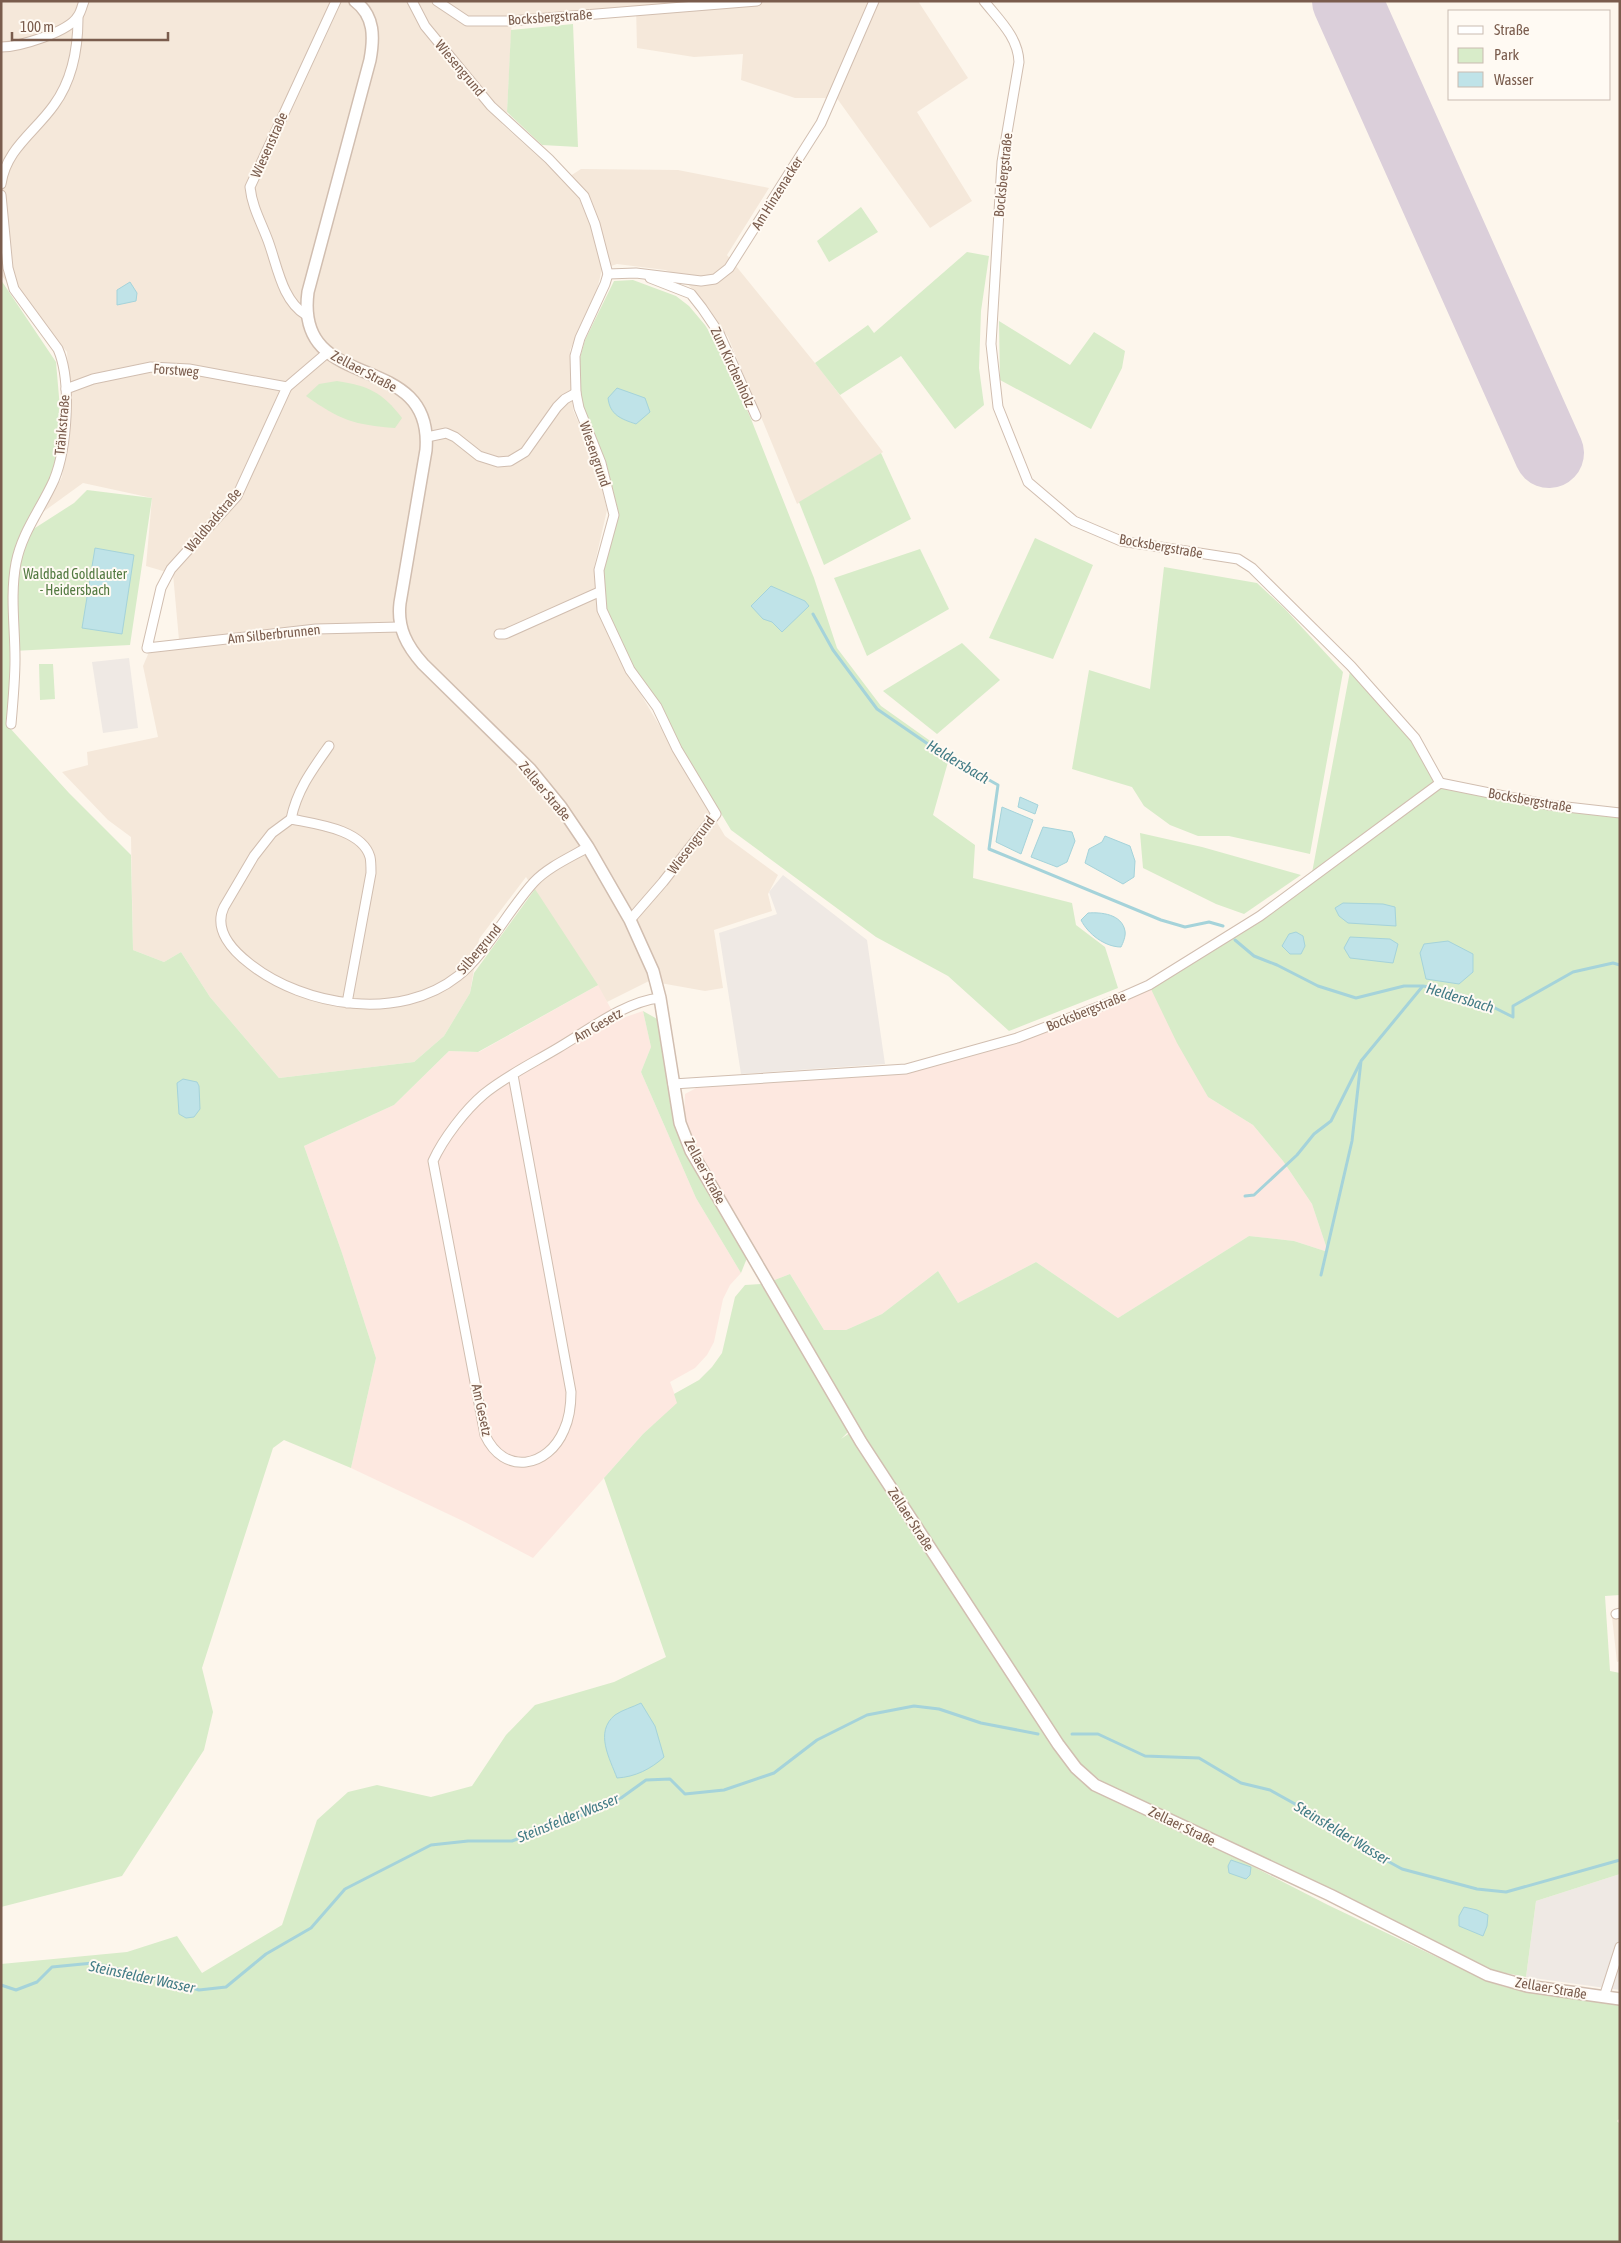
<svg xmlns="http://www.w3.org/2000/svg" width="1621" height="2243" font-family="'Asap Condensed',sans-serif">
<rect width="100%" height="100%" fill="#fdf6ec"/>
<g fill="#f5e8da">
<polygon points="1,1 918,1 968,78 917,112 972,201 930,228 831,90 827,98 795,98 741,80 743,54 694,57 637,48 636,6 512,17 507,112 502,124 564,180 581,169 678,170 769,188 727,255 823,373 883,452 797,504 728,337 700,298 680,275 665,270 617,264 602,269 596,294 570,350 573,410 596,463 607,510 594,567 598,611 624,666 725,836 778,875 768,894 772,911 714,930 723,988 705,991 649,981 607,1002 526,877 479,939 470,993 444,1036 414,1062 279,1078 210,997 181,952 164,962 133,950 131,837 108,820 62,772 88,765 87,752 158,737 143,666 149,652 175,648 179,640 173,574 146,566 152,498 83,483 43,512 62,477 66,449 69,381 67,352 1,275"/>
<polygon points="1620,1616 1620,1661 1617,1662 1612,1617"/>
</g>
<g fill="#fde8e0">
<polygon points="598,985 617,1020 643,1011 651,1047 641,1072 696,1198 741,1273 730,1285 723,1299 714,1342 707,1355 695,1368 670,1382 678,1403 643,1434 533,1558 465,1522 351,1468 376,1358 342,1253 304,1146 394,1105 449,1051 479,1052"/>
<polygon points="1149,985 1208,1097 1253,1125 1283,1161 1312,1204 1328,1252 1294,1241 1249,1236 1118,1318 1036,1262 958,1303 938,1271 882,1314 846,1330 824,1330 790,1274 772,1281 694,1145 684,1115 685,1094 700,1086 895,1070 1017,1038"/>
</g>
<g fill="#efe9e4">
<polygon points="129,658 138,728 103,733 92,662"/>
<polygon points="783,875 867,940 885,1064 741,1074 719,933 777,914 769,892"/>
<polygon points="1620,1874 1620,1990 1526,1977 1536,1901"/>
</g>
<g fill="#d8ecc9">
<polygon points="573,24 578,147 542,145 507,112 511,30"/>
<polygon points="861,207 878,232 829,262 817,241"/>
<polygon points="967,252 989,256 981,311 979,368 984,405 955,429 901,356 840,395 815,363 868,325 874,333"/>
<polygon points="1,280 56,362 62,432 51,479 21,537 74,503 87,490 152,498 130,645 13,651 9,727 69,793 131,855 133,950 164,962 181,952 210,997 279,1078 414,1062 444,1036 470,993 474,973 535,889 598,985 478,1052 449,1051 394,1105 304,1146 342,1253 376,1358 351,1468 284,1440 273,1448 202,1668 213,1712 204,1750 122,1876 1,1907"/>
<polygon points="633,280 676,296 689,306 705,325 720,349 751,419 814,578 837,648 881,706 950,755 933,815 975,845 973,878 1072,903 1076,925 1105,947 1118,988 1009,1031 948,976 876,937 731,830 633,668 606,608 603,571 619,515 606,462 583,407 579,382 580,358 585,340 614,281"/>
<polygon points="999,321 1070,365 1094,332 1125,351 1122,368 1091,429 1000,380"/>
<path d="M337,381C369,386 382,392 402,418L395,428C354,425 340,420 306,396L319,384Z"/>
<polygon points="881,453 911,519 824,565 799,502"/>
<polygon points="1035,538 1093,565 1053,659 989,638"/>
<polygon points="920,549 949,609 867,656 834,578"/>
<polygon points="1164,567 1257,583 1285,609 1343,672 1310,854 1229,836 1198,836 1170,825 1144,806 1132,787 1072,769 1089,670 1150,689"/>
<polygon points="962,643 1000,680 937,734 883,691"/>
<polygon points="39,664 53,664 55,699 40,700"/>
<polygon points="1351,666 1415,738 1440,783 1620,813 1620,1595 1605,1596 1610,1671 1620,1673 1620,1874 1536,1901 1526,1977 1490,1970 1334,1891 1114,1791 1080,1764 1061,1742 985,1628 859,1429 772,1281 790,1274 824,1330 846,1330 882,1314 938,1271 958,1303 1036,1262 1118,1318 1249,1236 1294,1241 1328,1252 1312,1204 1283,1161 1253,1125 1208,1097 1177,1043 1149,985 1311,878"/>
<polygon points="1140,833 1202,847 1301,875 1244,914 1216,904 1143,868"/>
<polygon points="643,1011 659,1020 693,1166 747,1258 741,1273 696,1198 641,1072 651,1047"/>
<polygon points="761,1284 848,1432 841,1439 854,1430 1058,1744 1095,1785 1328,1905 1487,1981 1505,1987 1620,2004 1620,2118 1617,2121 1620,2124 1620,2242 1,2242 1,1964 127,1952 177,1936 202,1973 282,1925 317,1820 348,1792 377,1785 431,1797 472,1786 506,1735 535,1705 614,1682 666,1657 604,1478 643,1434 677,1403 674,1394 699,1380 712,1367 722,1353 735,1297 745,1285"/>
</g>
<g fill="#bfe3e8" stroke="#a5d3da">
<polygon points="130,282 137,293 136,301 117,305 117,290"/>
<path d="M617,388L645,398L650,412L636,424C621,419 610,415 608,398Z"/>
<polygon points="95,548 134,555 122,634 82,628"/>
<polygon points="771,586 805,601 809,606 782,632 772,622 763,619 751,606"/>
<polygon points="1020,797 1038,805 1035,814 1018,807"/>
<polygon points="1002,807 1033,820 1021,854 996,842"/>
<polygon points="1043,827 1072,832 1075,841 1067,862 1057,867 1031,857"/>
<polygon points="1105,836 1130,846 1135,861 1134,877 1123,884 1085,863 1089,849 1102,842"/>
<polygon points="1343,903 1383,904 1395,907 1396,926 1348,923 1339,916 1335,908"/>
<path d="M1088,913C1101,912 1122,914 1125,931C1126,936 1123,943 1121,947C1105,947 1088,934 1081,920Z"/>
<polygon points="1296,932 1303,936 1305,946 1301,954 1290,954 1282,946 1289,934"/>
<polygon points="1350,937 1390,939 1398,944 1393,963 1350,958 1344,948"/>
<polygon points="1448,941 1473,954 1473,972 1459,984 1426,979 1420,953 1424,944"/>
<polygon points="183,1079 197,1082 199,1086 200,1109 194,1117 186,1118 179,1114 177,1083"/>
<path d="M641,1703L655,1726L664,1757C651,1769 635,1777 617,1778C610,1759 594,1732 615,1715C622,1710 633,1707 641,1703Z"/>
<polygon points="1231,1860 1251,1867 1250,1875 1246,1879 1229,1873 1228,1866"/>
<polygon points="1464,1907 1477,1910 1488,1915 1487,1926 1483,1936 1459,1926 1459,1916"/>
</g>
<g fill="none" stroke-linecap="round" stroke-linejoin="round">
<g stroke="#a5d3da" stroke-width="3">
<polyline points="813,614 833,650 877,709 941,753 998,785 989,849 1161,920 1185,927 1209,922 1223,926"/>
<polyline points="1235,940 1254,956 1277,965 1318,986 1356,998 1404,986 1423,986 1446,990 1487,1004 1513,1017 1513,1006 1573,972 1613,963 1620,965"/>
<polyline points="1245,1196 1254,1195 1297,1155 1314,1134 1331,1121 1360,1063"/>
<polyline points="1321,1275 1352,1141 1361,1061 1422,987"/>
<polyline points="1072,1734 1098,1734 1145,1756 1199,1758 1241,1783 1270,1790 1340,1829 1371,1852 1402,1869 1477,1889 1506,1892 1620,1860"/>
<polyline points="1,1985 16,1990 37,1982 52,1967 93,1963 170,1981 199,1990 226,1987 266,1954 311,1928 345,1889 431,1845 468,1841 512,1841 578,1817 621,1798 646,1780 670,1779 685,1794 724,1790 774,1773 817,1740 867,1715 914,1706 939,1709 981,1723 1038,1734"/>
</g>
<polyline stroke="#dbcfda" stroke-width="70" points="1347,1 1549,453"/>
<g stroke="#d1beb0" stroke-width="11">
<g id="minor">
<polyline points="412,1 425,26 491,106 549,159 584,196 595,224 608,274 605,284 580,338 575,356 576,393 579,408 601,463 614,515 599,570 602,610 630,670 657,707 677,749 716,814 663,882 630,920"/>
<polyline points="437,1 467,21 510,21 757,1"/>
<path d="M984,1C999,20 1018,37 1019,62L1002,162L991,344L998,407L1028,482L1074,521L1121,541L1238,559L1252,568L1351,666L1415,738L1440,783"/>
<path d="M1,47C19,47 69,32 78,16C81,12 82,6 84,1"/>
<path d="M1,184C6,149 35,132 54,105C73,79 78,49 78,18"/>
<path d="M1,195L8,268L14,289L58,349C72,381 67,448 54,480C41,509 22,532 16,563C10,595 15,627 15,659C15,680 13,702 11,724"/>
<polyline points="608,274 636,273 701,281 715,279 729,268 821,123 874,1"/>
<polyline points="650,278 691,294 702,308 719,333 756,416"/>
<path d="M306,315C281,300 277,263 267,238C260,220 252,206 250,187L336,1"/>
<polyline points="328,352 287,387 237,496 171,569 161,588 147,648 316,629 400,627"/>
<polyline points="66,389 93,379 151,367 189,369 287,387"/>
<polyline points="427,437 446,433 455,437 479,456 498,462 510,461 525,452 557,407 565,399 576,393"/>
<polyline points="499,634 505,634 599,592"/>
<path d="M291,819C297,790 312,770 329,746"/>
<path d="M347,1003L371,873C371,868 371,861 370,857C362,829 315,824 291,819L272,833L254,856L224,907C213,930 233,951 250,964C305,1007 400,1022 458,976C486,954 509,909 534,882C548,867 571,857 588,847"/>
<path d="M513,1075L571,1392C571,1405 570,1417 564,1430C548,1468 504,1476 485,1435L433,1161C443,1139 465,1110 484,1094C506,1076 533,1063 558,1048C587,1031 626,1001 660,998"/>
<polyline points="673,1084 906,1069 1017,1038 1106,1004 1149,985 1260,916 1440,783 1549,805 1620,813"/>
<polyline points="1616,1614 1620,1613"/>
<polyline points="1604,1997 1620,1947"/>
</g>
</g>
<g stroke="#d1beb0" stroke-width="14">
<path id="tertiary" d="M355,1C375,16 374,38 370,60L308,292C294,397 434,347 426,450L400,603C397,628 407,646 423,664L530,769L561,807L588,847L630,920L653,971L660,998L680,1123L691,1151L861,1442L1058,1744L1076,1768L1095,1785L1330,1895L1488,1975L1527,1986L1620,1999"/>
</g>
<use href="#minor" stroke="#fff" stroke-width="9"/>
<use href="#tertiary" stroke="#fff" stroke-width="11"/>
</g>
<g text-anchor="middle" stroke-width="4" stroke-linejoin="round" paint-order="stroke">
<g font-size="14" fill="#7a5c4d" stroke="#fffaf3">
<text transform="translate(550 17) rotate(-4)" y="5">Bocksbergstraße</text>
<text transform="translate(460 68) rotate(50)" y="5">Wiesengrund</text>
<text transform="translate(269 145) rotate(-66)" y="5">Wiesenstraße</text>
<text transform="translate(1003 175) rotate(-84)" y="5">Bocksbergstraße</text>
<text transform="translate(777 193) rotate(-58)" y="5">Am Hinzenacker</text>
<text transform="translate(733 367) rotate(65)" y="5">Zum Kirchenholz</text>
<text transform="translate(176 370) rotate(4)" y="5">Forstweg</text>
<text transform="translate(364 371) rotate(28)" y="5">Zellaer Straße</text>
<text transform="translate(62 425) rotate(-85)" y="5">Tränkstraße</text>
<text transform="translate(595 454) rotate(71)" y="5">Wiesengrund</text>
<text transform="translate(213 520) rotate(-50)" y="5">Waldbadstraße</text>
<text transform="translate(1161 546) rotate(10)" y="5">Bocksbergstraße</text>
<text transform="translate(274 634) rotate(-6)" y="5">Am Silberbrunnen</text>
<text transform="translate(545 791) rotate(50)" y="5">Zellaer Straße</text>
<text transform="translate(1530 800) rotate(10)" y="5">Bocksbergstraße</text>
<text transform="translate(691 845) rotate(-53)" y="5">Wiesengrund</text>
<text transform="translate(479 949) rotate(-50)" y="5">Silbergrund</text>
<text transform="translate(1086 1011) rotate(-22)" y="5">Bocksbergstraße</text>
<text transform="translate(598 1025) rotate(-30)" y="5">Am Gesetz</text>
<text transform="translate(705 1171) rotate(62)" y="5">Zellaer Straße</text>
<text transform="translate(482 1410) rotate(78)" y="5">Am Gesetz</text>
<text transform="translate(911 1519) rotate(57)" y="5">Zellaer Straße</text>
<text transform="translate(1182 1826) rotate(26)" y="5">Zellaer Straße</text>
<text transform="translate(1551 1988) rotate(10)" y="5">Zellaer Straße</text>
</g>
<g font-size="14" fill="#537a41" stroke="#fffaf3">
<text x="75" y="579">Waldbad Goldlauter<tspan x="75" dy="16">- Heidersbach</tspan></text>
</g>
<g font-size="15" font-style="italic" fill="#437c86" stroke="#fffaf3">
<text transform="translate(958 762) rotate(31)" y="5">Heldersbach</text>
<text transform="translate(1460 998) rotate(17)" y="5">Heldersbach</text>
<text transform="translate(568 1818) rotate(-22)" y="5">Steinsfelder Wasser</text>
<text transform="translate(1342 1833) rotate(31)" y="5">Steinsfelder Wasser</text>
<text transform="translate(142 1977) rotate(12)" y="5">Steinsfelder Wasser</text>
</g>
</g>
<rect width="1621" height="2243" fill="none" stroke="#7a5c4d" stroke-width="5"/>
<rect x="1448" y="10" width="162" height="90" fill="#fffaf3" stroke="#cabbb1"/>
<rect x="1458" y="26" width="25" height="8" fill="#ffffff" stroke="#cabbb1"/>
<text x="1494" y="35" font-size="15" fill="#7a5c4d">Straße</text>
<rect x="1458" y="48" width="25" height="15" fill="#d8ecc9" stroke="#cabbb1"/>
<text x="1494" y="60" font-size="15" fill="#7a5c4d">Park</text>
<rect x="1458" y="72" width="25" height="15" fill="#bfe3e8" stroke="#cabbb1"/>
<text x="1494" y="85" font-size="15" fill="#7a5c4d">Wasser</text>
<path d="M12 32v8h156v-8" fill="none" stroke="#7a5c4d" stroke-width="2.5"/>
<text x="20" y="32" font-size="15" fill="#7a5c4d" stroke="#fffaf3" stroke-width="4" paint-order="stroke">100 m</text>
</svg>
